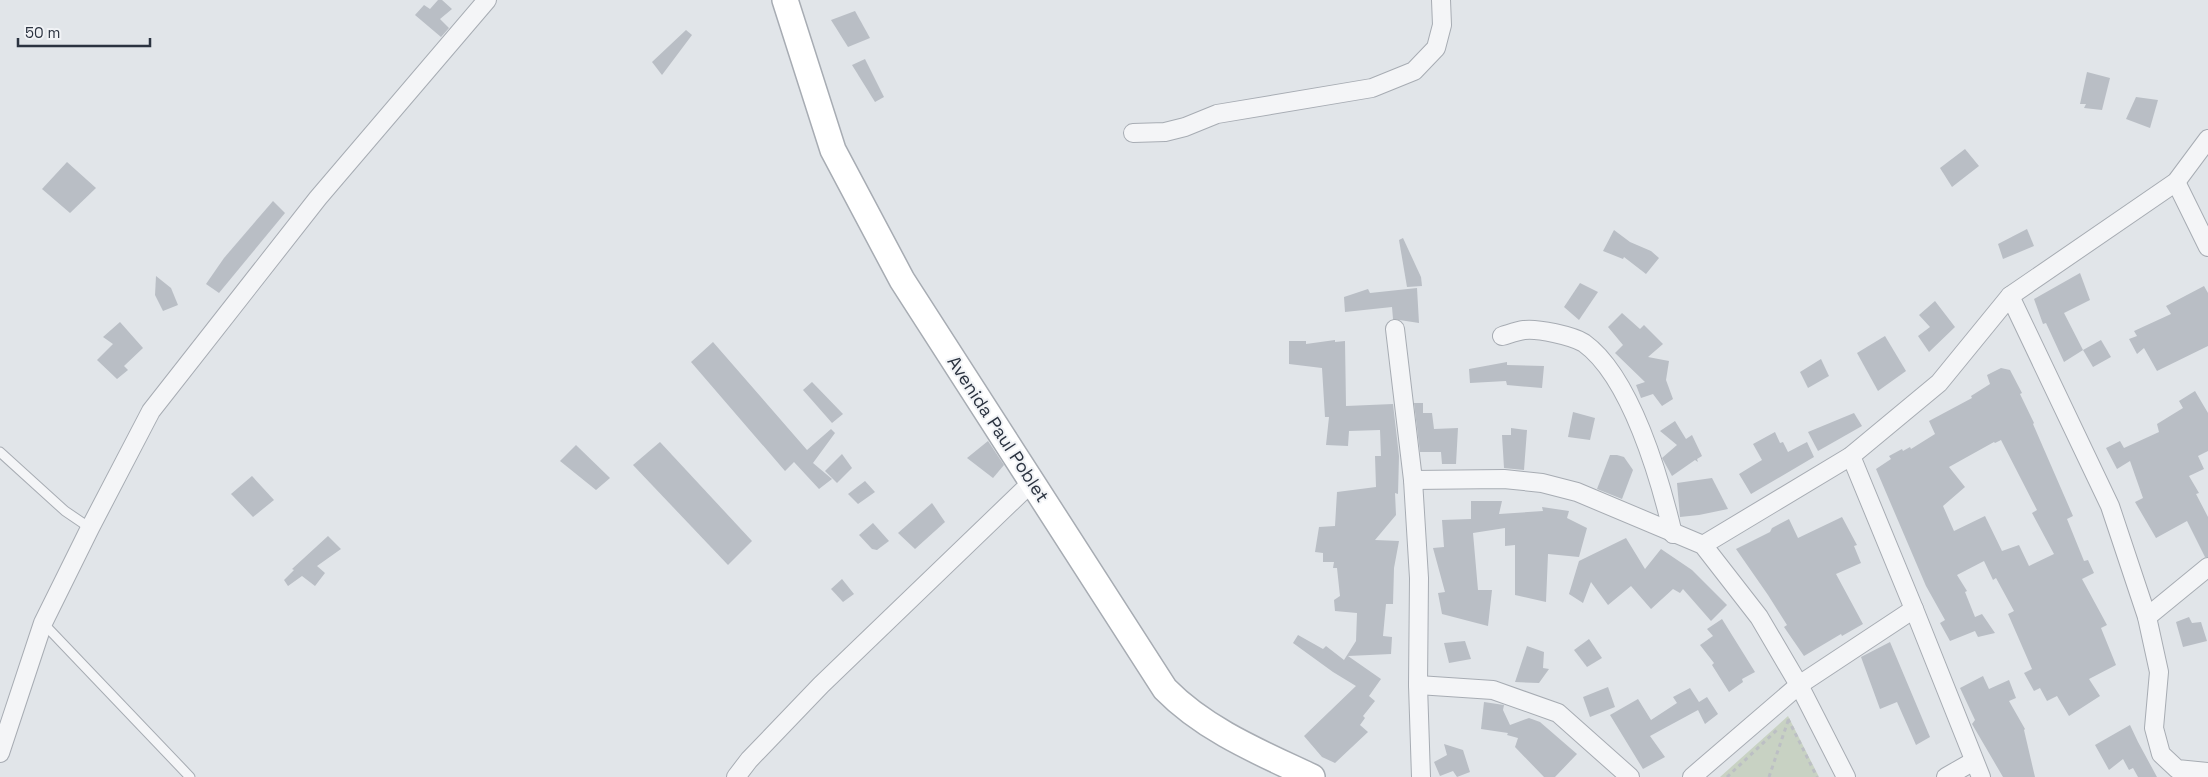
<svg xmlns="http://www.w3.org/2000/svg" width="2208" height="777" font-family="'Space Grotesk',sans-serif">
<rect width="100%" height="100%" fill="#e1e5e9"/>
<polygon fill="#c8d2c3" points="1788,716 1819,777 1720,777"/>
<g fill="#b9bec5" fill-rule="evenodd">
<polygon points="438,0 442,0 452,9 440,19 449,28 441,37 415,15 424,5 430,9"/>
<polygon points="855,11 870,38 848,47 831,20"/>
<polygon points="686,30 692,35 662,75 652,62"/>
<polygon points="865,59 884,97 875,102 852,65"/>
<polygon points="2087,72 2110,78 2102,110 2084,108 2086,104 2080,104"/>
<polygon points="2136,97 2158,100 2150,128 2126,119"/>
<polygon points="1965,149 1979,166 1952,187 1940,168"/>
<polygon points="67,162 96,188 70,213 42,189"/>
<polygon points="273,201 285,213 219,293 206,284 224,258"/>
<polygon points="2027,229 2034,246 2003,259 1998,244"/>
<polygon points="1614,230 1630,242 1651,251 1659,258 1646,274 1624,257 1623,259 1603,251"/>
<polygon points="1403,238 1421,277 1422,286 1407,287 1399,240"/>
<polygon points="2080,273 2090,300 2064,313 2083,350 2064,362 2046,323 2043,324 2034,299"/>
<polygon points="156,276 171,288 178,305 163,311 155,295"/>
<polygon points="1580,283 1598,292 1579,320 1564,307"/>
<polygon points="2204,286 2208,293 2208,346 2157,371 2144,348 2137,354 2129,339 2137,336 2134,331 2171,314 2166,306"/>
<polygon points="1417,288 1419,323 1393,319 1392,307 1345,312 1344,297 1368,289 1370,293"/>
<polygon points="1935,301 1955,327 1929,352 1918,336 1930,327 1919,315"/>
<polygon points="1622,313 1640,329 1644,325 1663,344 1648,357 1669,361 1666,380 1673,399 1662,406 1653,394 1641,398 1636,385 1645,382 1615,353 1623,345 1608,327"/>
<polygon points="120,322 143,348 124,366 128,370 117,379 97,360 113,344 103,337"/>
<polygon points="1885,336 1906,371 1878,391 1857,353"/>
<polygon points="1335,340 1335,342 1345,341 1346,406 1393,404 1399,456 1398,494 1395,493 1396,515 1375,540 1399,541 1394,568 1393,604 1386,604 1383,636 1392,637 1391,654 1348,656 1381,679 1369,696 1375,701 1363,716 1365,718 1360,725 1368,732 1335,763 1322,757 1304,736 1356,686 1333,672 1293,643 1298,635 1323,649 1326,646 1344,660 1356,641 1357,613 1335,611 1334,600 1340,596 1337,568 1333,568 1334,562 1323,562 1323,553 1315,552 1319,527 1335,526 1337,492 1376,487 1375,456 1381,456 1380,430 1349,431 1348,446 1326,445 1329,417 1325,417 1322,368 1289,364 1289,341 1306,341 1306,344"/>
<polygon points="2101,340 2111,357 2093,367 2083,350"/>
<polygon points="713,342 807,450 831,429 835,433 813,463 832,479 819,489 794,462 785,471 691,362"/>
<polygon points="1821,359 1829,376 1808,388 1800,372"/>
<polygon points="1507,362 1507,365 1544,366 1542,388 1507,385 1506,381 1470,383 1469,369"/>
<path d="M2001,368L2010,370L2022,393L2020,394L2034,423L2033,424L2073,516L2067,519L2084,561L2088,560L2094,573L2082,579L2107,625L2101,628L2116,665L2089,679L2100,696L2069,716L2057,696L2047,701L2040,688L2034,691L2024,673L2032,669L2008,614L2014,611L1996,578L1993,580L1984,561L1957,575L1967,591L1965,592L1975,617L1982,614L1995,633L1978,637L1975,631L1950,641L1940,623L1945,620L1926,586L1876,469L1891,459L1889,456L1902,449L1903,451L1910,447L1911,449L1935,434L1929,421L1972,398L1971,396L1990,384L1987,375ZM2001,440L2037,510L2032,513L2054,554L2029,566L2019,545L2002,551L1985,516L1954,531L1943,506L1965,487L1949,467L1994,442L1995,443Z"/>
<polygon points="812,382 843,414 832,423 803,390"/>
<polygon points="2195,391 2208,413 2208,451 2198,456 2204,469 2189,476 2199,493 2196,494 2208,517 2208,557 2205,557 2187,521 2156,538 2135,502 2143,498 2130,461 2117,469 2106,448 2120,441 2124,448 2159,432 2157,424 2183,408 2179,401"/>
<polygon points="1414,403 1423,403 1423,413 1432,413 1434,429 1458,428 1456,464 1442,464 1441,452 1420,452"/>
<polygon points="1573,412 1595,418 1590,440 1568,437"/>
<polygon points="1854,413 1862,426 1818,451 1808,432"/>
<polygon points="1675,421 1686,439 1692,435 1702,456 1697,459 1698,462 1695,460 1672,476 1662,458 1677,445 1660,431"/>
<polygon points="1511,428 1527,430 1524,470 1504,468 1502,435 1511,435"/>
<polygon points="1775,432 1780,443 1783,442 1788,452 1807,442 1814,457 1751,494 1739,474 1762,460 1753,444"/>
<polygon points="988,441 1004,465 993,478 967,458"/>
<polygon points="660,442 752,541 728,565 633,465"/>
<polygon points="576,445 610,478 596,490 560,461"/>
<polygon points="842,454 852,468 837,483 825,471"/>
<polygon points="1610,455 1617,455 1624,457 1633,470 1622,499 1597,489"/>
<polygon points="252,476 274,500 253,517 231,494"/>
<polygon points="1712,478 1728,509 1699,515 1680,517 1677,483"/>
<polygon points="865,481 875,492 858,504 848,494"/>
<polygon points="1471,501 1502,501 1499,514 1543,511 1542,507 1569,511 1567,518 1587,528 1579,557 1548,554 1546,602 1515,595 1515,545 1505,546 1505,528 1473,533 1478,590 1492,590 1488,626 1442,614 1438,593 1445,592 1433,548 1444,547 1442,520 1471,519"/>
<polygon points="932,503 945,522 915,549 898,533"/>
<polygon points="1842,517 1857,545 1854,546 1861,563 1836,574 1863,624 1842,636 1841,634 1804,656 1784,627 1787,625 1768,595 1736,549 1770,532 1772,528 1789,519 1798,538"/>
<polygon points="873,523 889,541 877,550 872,549 859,535"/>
<polygon points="328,536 341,549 317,566 325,573 315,586 302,576 288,586 284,580 294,570 292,569"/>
<polygon points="1626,538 1645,569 1661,549 1692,570 1727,605 1711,621 1683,589 1680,593 1673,589 1651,609 1631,586 1608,605 1591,582 1583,603 1569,594 1579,561"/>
<polygon points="842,579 854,594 843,602 831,589"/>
<polygon points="2189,617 2192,623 2201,622 2207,641 2183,647 2176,622"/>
<polygon points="1722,619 1755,672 1742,679 1743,682 1729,692 1712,665 1714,663 1700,645 1713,636 1707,629"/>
<polygon points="1589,639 1602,658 1587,667 1574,650"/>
<polygon points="1465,641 1471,659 1449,663 1444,643"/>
<polygon points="1890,642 1930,737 1916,745 1897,702 1880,709 1861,657"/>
<polygon points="1527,646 1544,652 1543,668 1549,669 1539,683 1515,682"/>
<polygon points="1983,676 1989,689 2009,680 2016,698 2009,701 2025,729 2024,730 2035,777 2003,777 1972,724 1975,720 1960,688"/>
<polygon points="1608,687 1615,707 1590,717 1583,697"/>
<polygon points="1690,688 1699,702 1707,697 1718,714 1705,724 1698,710 1650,736 1665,757 1643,769 1610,715 1638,699 1651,720 1677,703 1673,697"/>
<polygon points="1484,702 1504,705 1503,710 1510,725 1529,718 1540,722 1577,754 1555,777 1544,777 1515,747 1518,738 1507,735 1508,733 1481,729"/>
<polygon points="2130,725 2138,742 2157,777 2138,777 2133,768 2129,770 2123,759 2109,770 2095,745"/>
<polygon points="1444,744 1463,750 1470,772 1457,777 1453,771 1440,776 1434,762 1447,755"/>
</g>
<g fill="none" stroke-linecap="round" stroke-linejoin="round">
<g stroke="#a7acb3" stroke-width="11">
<g id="service">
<polyline points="0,452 65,511 90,528"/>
<polyline points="43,623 190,777"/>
</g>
</g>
<g stroke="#a7acb3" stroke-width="20">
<g id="minor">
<polyline points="1133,133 1165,132 1185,127 1217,114 1372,88 1414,71 1436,48 1442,25 1441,0"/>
<polyline points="2176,182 2208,247"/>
<polyline points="2010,296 2110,506 2147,617 2159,672 2154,728 2161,754 2177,769 2208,772"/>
<polyline points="1395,329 1413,480 1419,578 1418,685 1421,777"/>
<path d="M1502,336C1509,334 1517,331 1524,330C1537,328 1573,336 1584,343C1631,377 1660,479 1673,534"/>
<polyline points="1851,456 1914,609 1981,777"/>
<polyline points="1413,480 1504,479 1542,483 1577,492 1703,545 1759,617 1799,685 1846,777"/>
<polyline points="1703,545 1851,456 1939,383 2010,296 2176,182 2208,139"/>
<polyline points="2147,617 2208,567"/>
<polyline points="1418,685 1493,690 1558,713 1630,777"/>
<polyline points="0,753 43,623 90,528 151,411 318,198 487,0"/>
<polyline points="736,777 749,760 821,685 1032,482"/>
<polyline points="1692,777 1799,685 1914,609"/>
<polyline points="1946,777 1974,761"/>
</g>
</g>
<g stroke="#a7acb3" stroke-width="28">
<path id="secondary" d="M785,0L833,150L902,280L1165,689C1205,730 1261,753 1312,777"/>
</g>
<g stroke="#bcbfc4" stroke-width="3" stroke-dasharray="4 4" stroke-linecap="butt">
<polyline points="1788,719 1817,777"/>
<polyline points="1727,777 1778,729"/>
<polyline points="1769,777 1789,718"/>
</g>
<use href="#service" stroke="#f4f5f7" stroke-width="9"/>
<use href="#minor" stroke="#f4f5f7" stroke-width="18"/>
<use href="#secondary" stroke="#fff" stroke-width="25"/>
</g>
<g text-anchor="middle" stroke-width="4" stroke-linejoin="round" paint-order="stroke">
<g font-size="18" fill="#2b3340" stroke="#f1f3f6">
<text transform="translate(998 429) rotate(57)" y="6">Avenida Paul Poblet</text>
</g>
</g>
<path d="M18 38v8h132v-8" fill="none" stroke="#2b3340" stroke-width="2.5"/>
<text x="25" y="38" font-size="15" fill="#2b3340" stroke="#f1f3f6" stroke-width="4" paint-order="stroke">50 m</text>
</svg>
